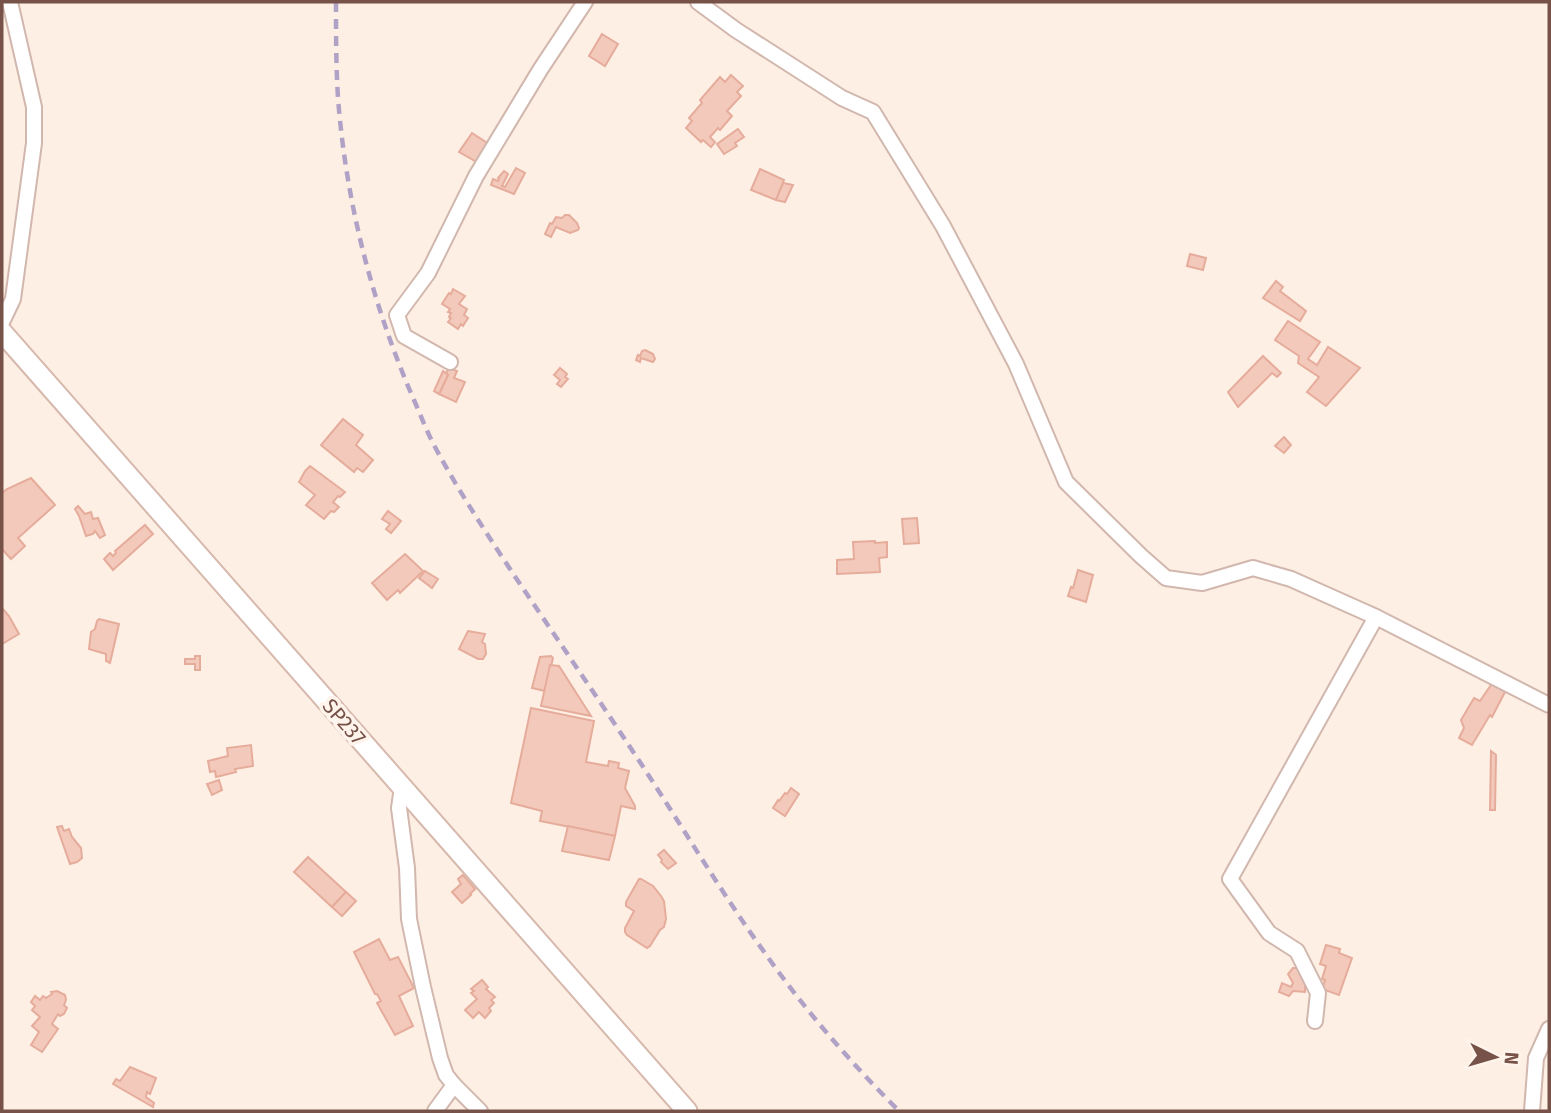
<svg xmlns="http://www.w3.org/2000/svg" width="1551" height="1113" font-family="'Fira Sans',sans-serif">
<rect width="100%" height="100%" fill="#fdefe4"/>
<g fill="#f3c9bb" stroke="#e6ac9b" stroke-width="2">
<polygon points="602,34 618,44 605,66 589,56"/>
<polygon points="731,75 743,86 737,92 741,96 727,111 732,116 720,130 718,128 710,137 715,142 711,147 703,140 701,142 686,128 692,121 689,118 702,103 700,100 720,77 725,82"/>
<polygon points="738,129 744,137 735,143 737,146 724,154 717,144"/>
<polygon points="472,133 489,144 478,161 475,161 459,152"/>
<polygon points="516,168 525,173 514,194 491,185 493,179 498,181 499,179 498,178 504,171 508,174 502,186 505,187"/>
<polygon points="760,169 784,180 776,200 751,190"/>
<polygon points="783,183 793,185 785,202 776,200"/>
<polygon points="565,215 569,215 577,223 579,228 578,230 570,233 556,227 551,237 545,234 550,223 552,224 556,217 562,218"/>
<polygon points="1190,254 1206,258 1203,270 1187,266"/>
<polygon points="1276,281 1283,287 1280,291 1306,311 1300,321 1263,298"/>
<polygon points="453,289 465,296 459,304 467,309 464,315 468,318 463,326 461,324 458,329 448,322 451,318 449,317 451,313 448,312 450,309 442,304 449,293 451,294"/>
<polygon points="1288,321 1320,342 1308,359 1317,365 1328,347 1360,368 1326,406 1307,392 1319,377 1298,363 1299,356 1275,340"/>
<polygon points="645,350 653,354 655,359 653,362 641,358 640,362 636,360 638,355 640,356 642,351"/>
<polygon points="1263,356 1281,373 1277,377 1272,373 1238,407 1228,392"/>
<polygon points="449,368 457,371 454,378 465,382 456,402 439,394 448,375 445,375"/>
<polygon points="560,368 567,374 565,377 568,379 561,387 557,384 560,380 554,375"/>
<polygon points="443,371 448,375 439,394 434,391"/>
<polygon points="343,419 363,435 356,445 373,460 363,472 357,468 354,472 321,445"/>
<polygon points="1284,437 1291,445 1284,453 1275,446"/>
<polygon points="310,466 345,492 340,497 338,496 333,502 339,507 334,512 331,511 324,519 306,505 315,495 299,482 305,471"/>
<polygon points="31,478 55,505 18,538 25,546 11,559 2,549 2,493 7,489"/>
<polygon points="78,506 85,514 91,512 93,519 98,518 105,535 100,538 95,531 93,534 86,536 79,516 75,509"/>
<polygon points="388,511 401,521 391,533 386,529 390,524 382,519"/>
<polygon points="917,518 919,543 904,544 902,519"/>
<polygon points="145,525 153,534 113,570 104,559 110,553 113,556 116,553 115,551"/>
<polygon points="875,541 875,543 887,542 887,557 879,558 880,572 837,574 837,560 854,559 853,542"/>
<polygon points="405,554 423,571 400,593 398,590 387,600 372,583"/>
<polygon points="1078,570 1093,575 1086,602 1068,596 1071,587 1073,588"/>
<polygon points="425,571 438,579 432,588 419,578"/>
<polygon points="2,608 9,616 19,634 2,644"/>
<polygon points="99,619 119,624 110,663 106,661 106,654 89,649 91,632 95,629 97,621"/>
<polygon points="468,631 485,634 482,642 485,644 486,654 483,659 478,659 459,649"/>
<polygon points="195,656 200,656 200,670 195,670 195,664 185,664 185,659 195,659"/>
<polygon points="551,656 553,658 545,691 532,688 540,657"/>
<polygon points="550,665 559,666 591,716 541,706"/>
<polygon points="1493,682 1506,690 1492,717 1490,715 1472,745 1459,738 1464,728 1461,720 1474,698 1480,701"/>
<polygon points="531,708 594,721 586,762 608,766 609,761 619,763 618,768 629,771 625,788 635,806 635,809 621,806 615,836 540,821 542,811 511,803"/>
<polygon points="251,745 253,766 235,769 236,772 216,777 215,771 210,772 208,761 228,756 227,748"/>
<polygon points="1491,751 1496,755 1495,810 1490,810"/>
<polygon points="219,780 222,790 212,795 207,784"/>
<polygon points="791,788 799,794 785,816 773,808 778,800 779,801 785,793 787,794"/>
<polygon points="62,826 64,831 69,829 72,837 81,848 82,858 77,862 70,864 57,827"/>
<polygon points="568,826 615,836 609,860 562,851"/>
<polygon points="664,850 676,863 668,869 661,862 662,860 658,855"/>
<polygon points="308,857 346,892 332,907 294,872"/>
<polygon points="463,875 475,889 470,894 471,895 462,903 452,892 461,884 458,879"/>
<polygon points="639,879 641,879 653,886 661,896 664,901 666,919 664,927 660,930 650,946 647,948 627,935 625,932 625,928 634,911 626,906 626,902"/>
<polygon points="346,892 356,901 342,916 332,907"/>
<polygon points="379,939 390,960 398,957 414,988 399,996 413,1026 395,1035 377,1003 381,1001 377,994 375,994 354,952"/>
<polygon points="1326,945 1340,949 1339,953 1352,958 1339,995 1322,989 1325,980 1322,979 1326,966 1320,964"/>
<polygon points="1293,968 1298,968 1303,972 1305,977 1305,992 1293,991 1289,996 1279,992 1282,983 1291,987 1293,983 1288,974"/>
<polygon points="482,980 488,987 486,989 495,997 491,1000 494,1003 489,1008 491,1011 485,1018 479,1012 473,1018 465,1010 477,999 471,993 474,991 471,989"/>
<polygon points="57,991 65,995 66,1000 64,1005 67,1008 64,1014 60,1016 58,1014 52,1024 58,1029 42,1052 31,1045 39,1032 32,1026 40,1017 32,1010 35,1006 31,1002 35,996 40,1000 43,996 46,998 52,994 51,992"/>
<polygon points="130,1067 156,1078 150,1094 147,1092 146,1097 154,1103 153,1107 113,1084 116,1079 120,1081"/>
</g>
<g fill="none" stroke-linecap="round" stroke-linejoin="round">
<g stroke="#d1b7ad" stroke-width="18">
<g id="minor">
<polyline points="698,2 736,30 842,98 873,112 943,226 1016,364 1066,482 1141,556 1166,578 1202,583 1253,568 1291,579 1376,617 1549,705"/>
<polyline points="2,322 13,299 34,143 34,107 10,2"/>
<polyline points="450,362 404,336 397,315 428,273 476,176 540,70 585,2"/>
<polyline points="402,787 399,808 407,868 409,919 423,987 440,1058 446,1075 454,1085 480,1111"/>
<polyline points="1315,1021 1318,993 1297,951 1269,933 1230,879 1376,617"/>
<polyline points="435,1111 454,1085"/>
<polyline points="1532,1111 1536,1058 1549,1029"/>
</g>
</g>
<g stroke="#d7b8ac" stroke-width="23">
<polyline id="secondary" points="2,332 687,1111"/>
</g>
<use href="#minor" stroke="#fff" stroke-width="14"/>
<use href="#secondary" stroke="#fff" stroke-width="19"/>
<path stroke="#b0a2c7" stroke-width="4.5" stroke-dasharray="10 7" stroke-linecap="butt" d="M336,2C336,34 336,66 338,98C346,202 372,304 414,400C421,416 427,432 435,447C458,490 485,531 512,572C551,630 591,688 630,747C676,816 718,888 767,956C806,1011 851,1063 899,1111"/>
</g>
<g text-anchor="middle" stroke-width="7" stroke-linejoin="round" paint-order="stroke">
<g font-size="21" fill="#765249" stroke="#fff4eb">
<text transform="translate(344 722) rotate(49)" y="7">SP237</text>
</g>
</g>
<rect width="1551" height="1113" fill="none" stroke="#765249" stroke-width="7"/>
<g transform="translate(1495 1057) rotate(95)" stroke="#fff4eb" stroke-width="5" paint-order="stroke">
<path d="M0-5L12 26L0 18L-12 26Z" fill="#765249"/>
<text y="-10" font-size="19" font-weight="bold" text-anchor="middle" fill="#765249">N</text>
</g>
</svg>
